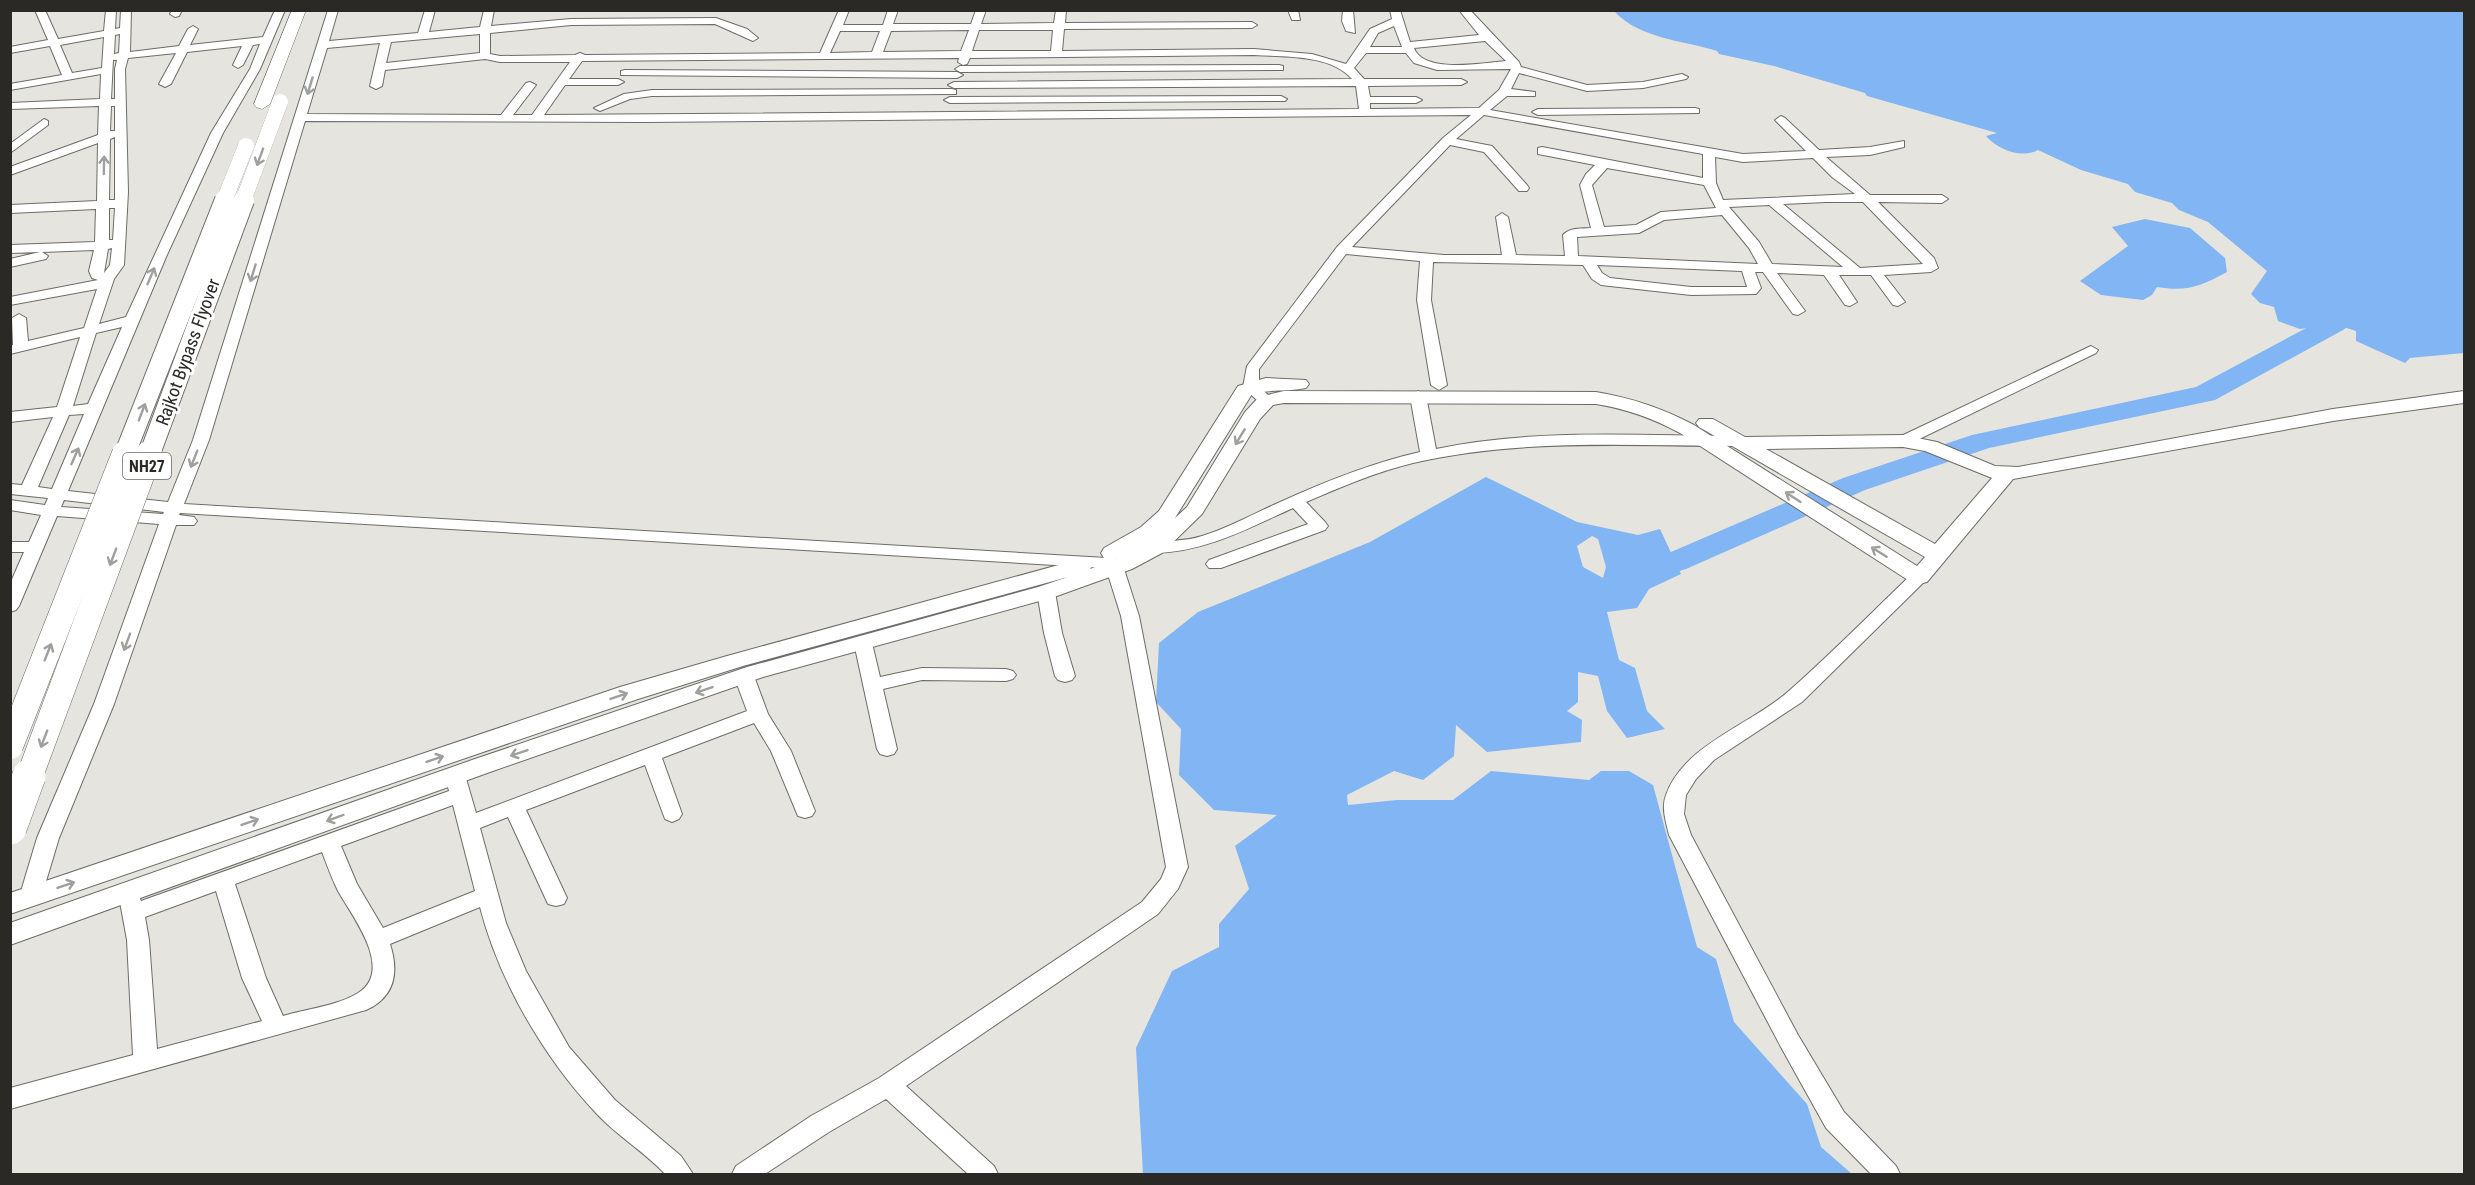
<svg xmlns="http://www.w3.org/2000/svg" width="2475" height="1185" font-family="'Roboto Condensed',sans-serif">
<rect width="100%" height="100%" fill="#e6e4de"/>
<g fill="#82b5f3" fill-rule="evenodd">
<path d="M1614,11H2464V353L2410,358L2405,363L2356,341V331L2334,324L2300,329L2278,321L2274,307L2260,303L2251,294L2267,271L2208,222L2179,210L2172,203L2135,192L2128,184L2081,170L2038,150C2022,159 1998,150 1986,136L1997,133L1867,96L1865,93L1774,66L1719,54L1717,51C1682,40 1640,39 1614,11Z"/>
<path d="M2145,219L2190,228L2225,258L2227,272C2201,286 2187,292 2157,287L2152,295L2143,300L2101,295L2080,281L2128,246L2112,227Z"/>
<path d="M1486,477L1577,522L1638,535L1660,529L1681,574L1649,589L1637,608L1607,612L1619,660L1635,668L1647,711L1665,729L1627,738L1607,711L1598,676L1578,672V702L1567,711L1582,720L1581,742L1487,752L1456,725L1454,756L1423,780L1394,771L1347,795L1348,805L1397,800H1453L1491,771L1589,780L1601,771H1629L1653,785L1697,947L1716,959L1734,1022L1807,1104L1821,1147L1852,1174H1143L1136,1048L1172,971L1219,947V924L1249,889L1235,846L1277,815L1214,810L1179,775L1181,729L1156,702L1159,643L1198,612L1370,542ZM1592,536L1598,539L1606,567L1603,578L1583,567L1577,546Z"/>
</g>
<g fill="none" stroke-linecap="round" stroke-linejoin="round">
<polygon fill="#82b5f3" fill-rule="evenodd" points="2370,289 2379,292 2383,297 2379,302 2343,330 2215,400 1989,448 1865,490 1686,569 1633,586 1621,583 1617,576 1621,569 1664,555 1843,478 1972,435 2196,387 2325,318 2361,292"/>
<g stroke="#6d6c66" stroke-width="2">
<g id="minor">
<path d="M35,10H45L58,39L104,31L106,10H116L115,29L120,28L121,10H131L130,52L179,46L188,29L193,26L198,29L190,45L263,37L275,10H285L260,69L223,133L166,257L68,491L168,502L193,440L328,10H338L329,41L418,33L425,10H435L429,32L480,27L484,10H494L491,26L571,19L716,18L747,29L758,38L753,41L715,24L571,25L490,33V54L500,56L575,55L580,53L585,55L820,53L839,10H849L843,25H883L888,10H898L893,24H971L976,10H986L981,24L1054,23L1056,10H1066L1065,23L1252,22L1257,25L1252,28L1064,29L1062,51L1254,49L1312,54L1346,64L1370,29L1392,19L1390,10H1400L1410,42L1479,35L1459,10H1470L1519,62L1521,67L1587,85L1643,82L1682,74L1688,77L1686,79L1643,88L1587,91L1519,73L1511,89L1535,92V96H1507L1490,110L1743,154L1806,151L1775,120L1781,116L1785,118L1819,150L1870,147L1904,141V147L1870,155L1826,157L1870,195H1942L1948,199L1942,203L1878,202L1934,258L1938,268L1931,272L1884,275L1905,302L1898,306L1893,305L1871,275H1839L1857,302L1850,306L1845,305L1824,275L1777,273L1805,311L1798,315L1793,314L1763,272H1755L1761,288L1756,294L1691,295L1601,285L1592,279L1583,265L1433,262L1431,300L1447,385L1439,390L1431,385L1417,300L1420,261L1346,254L1259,369V386L1274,401L1266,406L1261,404L1243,387L1247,366L1337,247L1443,138L1471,115L644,122L305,121L209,440L184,504L1124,559L1130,560L1133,564L1130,568L1124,569L1139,616L1188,867L1178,889L1158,914L906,1086L994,1166L998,1174H968L886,1099L829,1132L765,1174H732L736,1166L811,1116L879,1078L1142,902L1161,879L1166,867L1121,616L1106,568L180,513L179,515L194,517L197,521L194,525H176L114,704L59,838L41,898L38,904L30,906L22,904L19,898L37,838L94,704L159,524L57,516L19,606L16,610L10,612V584L24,552H10V542H29L41,515L10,510V500L45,505L48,498L10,494V484L22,485L53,417L10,422V412L57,407L80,337L10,354V345H13L12,318L19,314L26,318L28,341L84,328L97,289L10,305V297L98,280L92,278L89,271L94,250L42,252L48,256L46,259L10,267V259L40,252L10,253V245L95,242L96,209L10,213V205L97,201L98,143L10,175V167L98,135L99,106L10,109V103L100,99L101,74L10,90V84L62,75L50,46L10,53V47L48,40ZM1394,26L1402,47H1370L1378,33ZM969,30L961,51L883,52L891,31ZM979,30H1053L1051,51H972ZM840,31H880L872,52L830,53ZM120,34L119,53L114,54L115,35ZM480,34V53L386,63L391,42ZM104,37L102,68L72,73L60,45ZM1485,41L1506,61C1482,63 1424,74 1414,48ZM380,43L370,86L376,89L382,86L385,70L485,59L500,62H570L532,115H513L536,85L530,82L526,83L501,115L307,114L327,48ZM260,44L250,69L211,133L126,317L99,324L114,279L124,265L128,192L125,69L128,58L176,53L159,84L165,87L171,84L187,52L242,46L233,65L238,68L243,65L253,45ZM1366,53H1406L1414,63L1437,70L1511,69L1499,90L1479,108L1370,109V103H1416L1422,100L1416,97H1370L1368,86L1461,85L1467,82L1461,79H1364L1354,68ZM1254,55C1285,57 1330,54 1352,79L954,82L948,85L954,88L1356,86L1359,109L544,115L565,85H618L624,82L618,79H569L582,61L959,58L958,62L963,65L967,64L970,58ZM113,60H117L115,69V99H111ZM111,106H115V131H110ZM1484,115L1703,154V178L1542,147L1538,148V154L1595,165L1586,174L1580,185L1591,228C1581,229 1570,227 1563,235L1565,256L1516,255L1508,217L1502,213L1496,217L1502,255H1444L1352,247L1450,145L1484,152L1519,191H1527L1529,188L1527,185L1492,146L1456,139ZM115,137V200H109L110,139ZM1715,157L1743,162L1813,158L1832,177L1855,194L1723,200L1716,183ZM1607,168L1704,185L1716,208L1661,212L1636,225L1604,227L1592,185ZM1826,202H1863L1923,264L1860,268L1783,204ZM1769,205L1843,267L1772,264L1759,242L1729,207ZM109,208H115L113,240H109ZM1722,215L1749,248L1758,264L1578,256L1577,237L1639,233L1664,220ZM112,248L110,265L104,273L108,249ZM1597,265L1742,271L1747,287H1691L1610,278L1602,273ZM122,327L88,404L73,406L96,333ZM84,414L52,489L38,487L69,415ZM64,500L164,512L163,514L61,507Z"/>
<polygon points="172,10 182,10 179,16 175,17 170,14"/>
<polygon points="1288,10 1298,10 1300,20 1292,20"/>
<polygon points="1343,10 1353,10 1355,33 1346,31 1342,21"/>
<polygon points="1279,65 1283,66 1283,70 960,72 955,69 960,66"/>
<polygon points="625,70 957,72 963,75 957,78 621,75 621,71"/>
<polygon points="952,89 956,90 956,94 652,96 630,99 600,111 594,108 624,94 652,90"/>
<polygon points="1281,96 1287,99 1285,101 950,103 944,100 950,97"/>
<polygon points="1695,108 1699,109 1699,113 1538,115 1532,112 1538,109"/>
<polygon points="44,119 48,121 48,125 10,153 10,144"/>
<polygon points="2091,346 2098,350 2096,353 1909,444 1903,446 1895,441 1897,438"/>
<path d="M1418,391L1426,396L1436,449C1535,428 1638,436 1738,436L1746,441L1738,446C1630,446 1520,438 1413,463C1376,472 1341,487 1306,502L1325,522L1328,526L1325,530L1221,568H1209L1206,564L1209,560L1308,524L1293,508C1247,529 1205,552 1154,553L1148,552L1145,548L1148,544C1166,540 1184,542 1202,536C1228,528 1253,514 1278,503C1324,482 1371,463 1420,452L1410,396Z"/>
<path d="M1919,572L1925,573L1928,577L1925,581L1802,702L1714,760L1696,779L1686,795L1684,814L1691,835L1798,1035L1844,1112L1896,1166L1900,1174H1871L1826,1128L1782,1049L1669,835C1666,822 1661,808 1666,795C1684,744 1753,724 1790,690C1832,653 1872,612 1913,573Z"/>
<polygon points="1046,586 1052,588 1055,592 1062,633 1075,676 1072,680 1065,682 1058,680 1055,676 1044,633 1037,592 1040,588"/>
<polygon points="863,637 870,639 872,643 880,677 922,668 1006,669 1013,671 1016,675 1013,679 1006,681 922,680 883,689 897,749 894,754 887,756 880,754 877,749 854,643 856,639"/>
<path d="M744,670L751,672L754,676L768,714L791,751L815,811L812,816L805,818L798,816L771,751L754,723L662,758L682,814L679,819L672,822L665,819L645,765L526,810L567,898L564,904L556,906L548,904L508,817L480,828L506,923L526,971L569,1047L615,1100L681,1156L693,1174H665C645,1152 617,1136 596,1113C544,1058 499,981 480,907L390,944C399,972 395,997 366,1010L10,1109V1088L133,1055L127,940L120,902L123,896L131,894L139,896L141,901L449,791L445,775L448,770L455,768L462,770L465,775L476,813L747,711L734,676L737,672ZM453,805L475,891L383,928L357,884L341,846ZM322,852C327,865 332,879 338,891C352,916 395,970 358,993C337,1006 306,1009 283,1016L266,978L235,884ZM216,891L242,978L262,1021L157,1049L149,940L145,917Z"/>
</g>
</g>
<g stroke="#6d6c66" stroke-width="2">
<path id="major" d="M1266,378L1306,380L1309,384L1306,388C1288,392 1270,389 1252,394L1175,518L1187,507L1245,412L1259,397L1284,391L1596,392C1632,398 1662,408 1694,425L1917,566L1925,557L1699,427L1696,423L1699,419H1713L1745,437L1903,435L1937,442L1995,466L2018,467L2333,409L2464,391V403L2333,421L2013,479L1927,582L1919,584L1911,582L1680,433C1652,418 1627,409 1596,404L1284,403L1273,405L1260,419L1202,514L1162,553L1132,569L1054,597L763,677L490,772L10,945V923L472,760L747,667L1038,587L1068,577L743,666L638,699L10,914V893L620,687L727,656L1073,561L1081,559L1089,561L1092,566L1090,569L1116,559L1119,558L1112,560L1104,558L1101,553L1104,548L1141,527L1159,511L1238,386ZM1903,447L1925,451L1992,478L1935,544L1766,449Z"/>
</g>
<g stroke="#6d6c66" stroke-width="1">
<polygon id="highway" points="292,10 306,10 270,104 262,109 256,107 254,104"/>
</g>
<use href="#minor" fill="#fff" fill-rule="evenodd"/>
<use href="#major" fill="#fff" fill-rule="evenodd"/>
<use href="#highway" fill="#fff" fill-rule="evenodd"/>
<g stroke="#6d6c66" stroke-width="16" stroke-linecap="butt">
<g id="highway-bridge-far3">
<polyline points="224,201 246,146"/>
<polyline points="243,201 280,102"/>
</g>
</g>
<g stroke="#6d6c66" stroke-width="22" stroke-linecap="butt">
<g id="highway-bridge-far2">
<polyline points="124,456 225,200"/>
<polyline points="149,456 244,200"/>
</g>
</g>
<g stroke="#6d6c66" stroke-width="27" stroke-linecap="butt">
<g id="highway-bridge-far1">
<polyline points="10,746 125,454"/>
<polyline points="29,778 149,454"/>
</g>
</g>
<g stroke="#6d6c66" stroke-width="34" stroke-linecap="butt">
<polyline id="highway-bridge" points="10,828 29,776"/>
</g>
<use href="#highway-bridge-far3" stroke="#fff" stroke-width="16"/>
<use href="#highway-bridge-far2" stroke="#fff" stroke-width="20"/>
<use href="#highway-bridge-far1" stroke="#fff" stroke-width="26"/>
<use href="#highway-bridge" stroke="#fff" stroke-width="33"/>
</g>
<defs><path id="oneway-shaft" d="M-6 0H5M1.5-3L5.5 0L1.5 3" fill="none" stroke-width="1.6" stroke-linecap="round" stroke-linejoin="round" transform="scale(1.5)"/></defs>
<g stroke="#9f9f9d">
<use href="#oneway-shaft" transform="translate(310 86) rotate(107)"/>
<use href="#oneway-shaft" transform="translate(260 157) rotate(110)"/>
<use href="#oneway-shaft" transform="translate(104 165) rotate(-89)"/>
<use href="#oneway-shaft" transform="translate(253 273) rotate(107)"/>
<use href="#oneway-shaft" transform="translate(151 276) rotate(-67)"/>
<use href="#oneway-shaft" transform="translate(142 412) rotate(-69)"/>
<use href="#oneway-shaft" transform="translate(1240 437) rotate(121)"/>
<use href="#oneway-shaft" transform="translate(75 456) rotate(-66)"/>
<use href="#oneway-shaft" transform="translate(194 459) rotate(112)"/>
<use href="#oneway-shaft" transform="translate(1793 497) rotate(-147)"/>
<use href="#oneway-shaft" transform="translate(1879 552) rotate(-148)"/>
<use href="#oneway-shaft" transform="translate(113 557) rotate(111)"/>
<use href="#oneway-shaft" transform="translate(127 642) rotate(110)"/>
<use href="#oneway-shaft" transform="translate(48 652) rotate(-68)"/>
<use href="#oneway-shaft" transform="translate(704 690) rotate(161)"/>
<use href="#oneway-shaft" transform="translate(619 696) rotate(-19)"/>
<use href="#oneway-shaft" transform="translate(44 739) rotate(111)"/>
<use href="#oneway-shaft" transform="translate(519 753) rotate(161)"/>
<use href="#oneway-shaft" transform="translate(435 759) rotate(-19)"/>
<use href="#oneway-shaft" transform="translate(335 818) rotate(160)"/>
<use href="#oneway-shaft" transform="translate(250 822) rotate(-19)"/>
<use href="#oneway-shaft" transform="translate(66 885) rotate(-19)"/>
</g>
<g text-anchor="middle" stroke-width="6" stroke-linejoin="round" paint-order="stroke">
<rect fill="#fff" stroke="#6a6967" stroke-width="1.5" x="123" y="453" width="48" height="26" rx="4.5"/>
<g font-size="16" font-weight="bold" fill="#2a2926">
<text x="147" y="472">NH27</text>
</g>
<g font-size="18" fill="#2a2926" stroke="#fff">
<text transform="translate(188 352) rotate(-70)" y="6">Rajkot Bypass Flyover</text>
</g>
</g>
<rect width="2475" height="1185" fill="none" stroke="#2a2926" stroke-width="24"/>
</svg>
